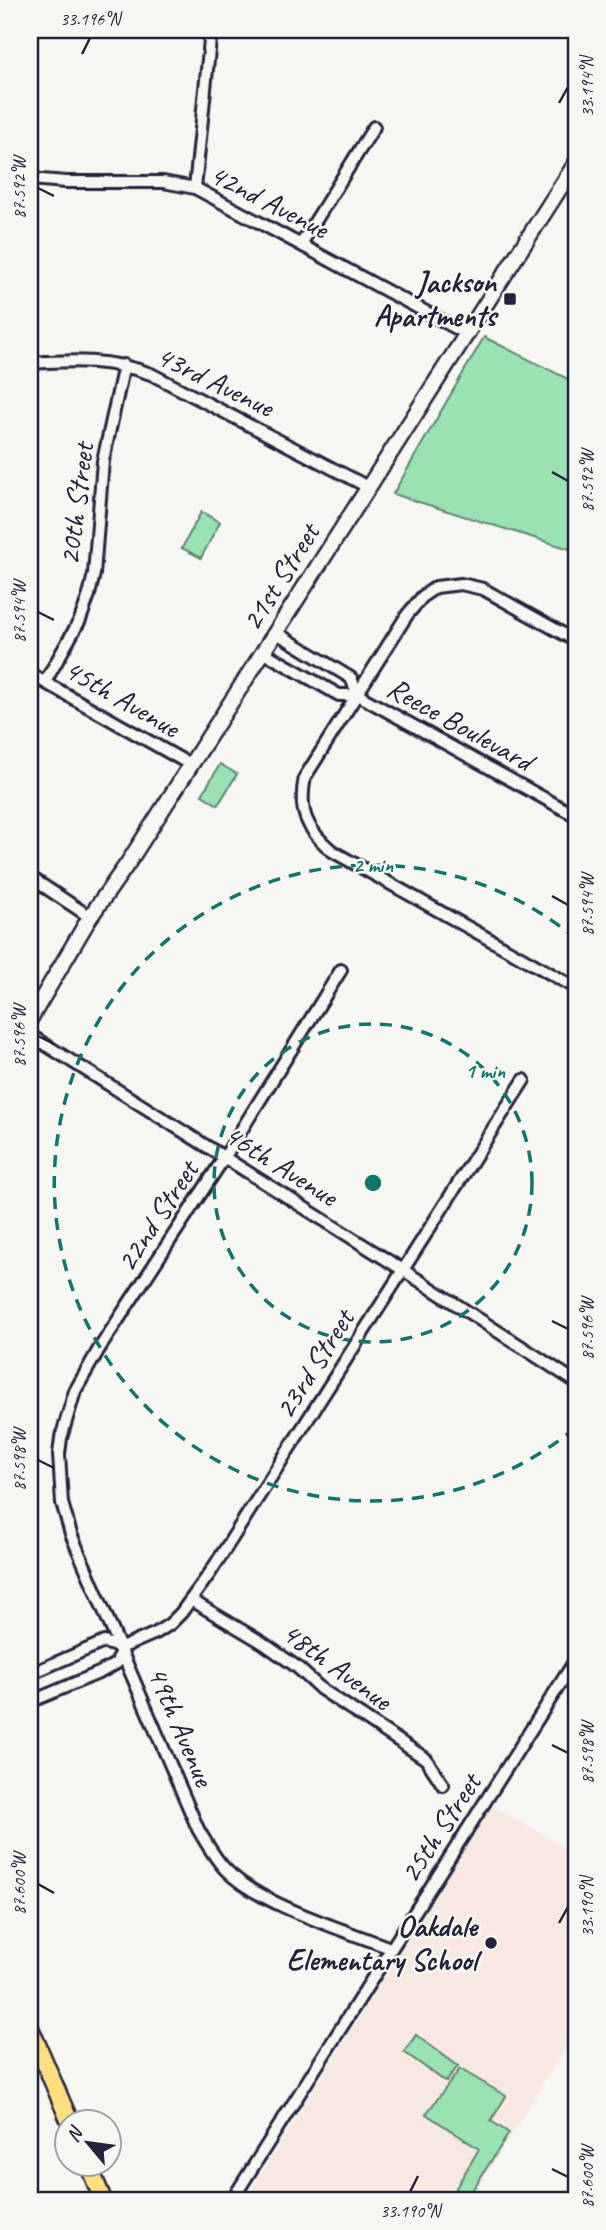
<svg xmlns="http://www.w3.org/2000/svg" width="606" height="2230" font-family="Caveat,sans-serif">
<rect width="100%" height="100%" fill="#f6f6f2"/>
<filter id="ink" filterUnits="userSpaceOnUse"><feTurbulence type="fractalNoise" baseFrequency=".0143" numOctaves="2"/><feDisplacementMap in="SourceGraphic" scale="14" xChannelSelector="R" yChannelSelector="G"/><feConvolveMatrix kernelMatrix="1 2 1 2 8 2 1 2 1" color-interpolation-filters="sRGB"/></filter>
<g filter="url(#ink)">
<polygon fill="#f7e9e2" points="492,1805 576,1854 576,2032 470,2200 245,2200"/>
<g fill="#9ae2b1" stroke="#5e8276" stroke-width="2">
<polygon points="484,337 576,383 576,551 393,494"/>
<polygon points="201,512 220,522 201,558 182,548"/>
<polygon points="220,764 237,774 218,805 202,795"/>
<polygon points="416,2035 458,2066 446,2082 404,2052"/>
<polygon points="460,2069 506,2096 491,2121 509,2133 466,2200 456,2200 451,2196 479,2149 426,2114"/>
</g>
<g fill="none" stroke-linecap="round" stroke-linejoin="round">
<g stroke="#22223b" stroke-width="16">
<g id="street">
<polyline points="30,179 66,182 163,182 195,188 467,334"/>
<polyline points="195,188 211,30"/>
<polyline points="301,244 374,127"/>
<path d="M30,363C74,360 109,359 151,374L368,487"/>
<polyline points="275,632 351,678 358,695"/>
<path d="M576,641L483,589L461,584L436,587L423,596L407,615L305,777C298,811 306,829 332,851L576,988"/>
<polyline points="263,652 339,695 358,695 576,816"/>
<polyline points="30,674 191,765"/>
<polyline points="45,682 80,620 89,595 94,574 103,461 124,365"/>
<polyline points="30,877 90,917"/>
<path d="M341,970L224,1158L99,1349L75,1391L61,1438L59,1454L62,1503L71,1534L198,1829C206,1843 214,1857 225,1869C259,1905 343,1929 390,1948"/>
<polyline points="30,1035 403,1270 576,1382"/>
<polyline points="191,1600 263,1643 297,1667 321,1689 426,1759 443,1785"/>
<polyline points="30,1674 104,1642 121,1648 156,1633 170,1624 181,1613 210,1573 524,1080"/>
<polyline points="30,1702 101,1672 117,1663 121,1648"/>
<path d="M232,2200C346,2019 461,1840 576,1659"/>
</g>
</g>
<g stroke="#22223b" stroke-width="19">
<polyline id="secondary" points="30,1019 90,917 128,863 576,163"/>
</g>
<g stroke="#22223b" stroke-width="21">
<g id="primary">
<polyline points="30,2028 70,2122"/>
<polyline points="88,2164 103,2200"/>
</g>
</g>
<use href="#street" stroke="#f6f6f2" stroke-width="10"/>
<use href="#secondary" stroke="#f6f6f2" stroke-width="14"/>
<use href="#primary" stroke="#fddf80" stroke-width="16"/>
</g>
</g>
<path fill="none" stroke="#22223b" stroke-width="2.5" d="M82,54L90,38M559,103L568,87M38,188L54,196M552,472L568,481M38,612L54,620M552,896L568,905M38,1036L54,1044M552,1321L568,1329M38,1460L54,1468M552,1745L568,1753M38,1884L54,1893M559,1923L568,1907M552,2169L568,2177M410,2192L418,2176"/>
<g fill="none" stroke="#0f766e" stroke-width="3.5" stroke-dasharray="12 9">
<circle cx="373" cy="1183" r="159"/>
<path d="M575 1428A318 318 0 1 1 575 938"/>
</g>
<g fill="#22223b" stroke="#f6f6f2" stroke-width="2.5">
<rect x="503" y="292" width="14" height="14" rx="3.5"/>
<circle cx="491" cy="1943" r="7"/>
</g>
<g text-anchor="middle" stroke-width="5" stroke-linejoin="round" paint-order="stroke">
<g font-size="30" fill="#22223b" stroke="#f6f6f2">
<text transform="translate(269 201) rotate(27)" y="10">42nd Avenue</text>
<text transform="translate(215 381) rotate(26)" y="10">43rd Avenue</text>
<text transform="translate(76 504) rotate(-83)" y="10">20th Street</text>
<text transform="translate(280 577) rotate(-58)" y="10">21st Street</text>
<text transform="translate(122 698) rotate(30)" y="10">45th Avenue</text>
<text transform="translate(460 724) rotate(29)" y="10">Reece Boulevard</text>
<text transform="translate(281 1165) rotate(32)" y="10">46th Avenue</text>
<text transform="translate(157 1216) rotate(-57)" y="10">22nd Street</text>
<text transform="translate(314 1364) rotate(-58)" y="10">23rd Street</text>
<text transform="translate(337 1666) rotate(36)" y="10">48th Avenue</text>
<text transform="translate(181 1726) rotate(67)" y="10">49th Avenue</text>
<text transform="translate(440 1828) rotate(-57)" y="10">25th Street</text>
</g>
<g font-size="30" font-weight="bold" fill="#22223b" stroke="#f6f6f2" text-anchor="end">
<text x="496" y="292">Jackson<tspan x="496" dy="34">Apartments</tspan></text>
<text x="477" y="1936">Oakdale<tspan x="477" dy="34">Elementary School</tspan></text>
</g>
</g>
<circle cx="373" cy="1183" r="10" fill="#0f766e" stroke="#f6f6f2" stroke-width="3.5"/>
<g font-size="21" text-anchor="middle" font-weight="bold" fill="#0f766e" stroke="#f6f6f2" stroke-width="5" stroke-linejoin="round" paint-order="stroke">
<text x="373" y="872">2 min</text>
<text x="485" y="1078">1 min</text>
</g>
<rect width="606" height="2230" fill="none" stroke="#f6f6f2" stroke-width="77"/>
<g transform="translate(88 2143) rotate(299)"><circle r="33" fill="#f6f6f2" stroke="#a1a1a9" stroke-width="2"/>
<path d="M0-5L12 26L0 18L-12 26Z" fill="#22223b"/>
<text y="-10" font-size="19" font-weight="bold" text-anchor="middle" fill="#22223b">N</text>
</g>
<rect x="38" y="38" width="530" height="2154" fill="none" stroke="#22223b" stroke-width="2.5"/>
<g font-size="18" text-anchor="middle" fill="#22223b">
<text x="90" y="25">33.196°N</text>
<text transform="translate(587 87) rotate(-90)" y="6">33.194°N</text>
<text transform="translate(19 188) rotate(-90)" y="6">87.592°W</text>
<text transform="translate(587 481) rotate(-90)" y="6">87.592°W</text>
<text transform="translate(19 612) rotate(-90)" y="6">87.594°W</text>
<text transform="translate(587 905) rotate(-90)" y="6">87.594°W</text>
<text transform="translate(19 1036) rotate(-90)" y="6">87.596°W</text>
<text transform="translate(587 1329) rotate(-90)" y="6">87.596°W</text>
<text transform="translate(19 1460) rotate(-90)" y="6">87.598°W</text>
<text transform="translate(587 1753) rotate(-90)" y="6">87.598°W</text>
<text transform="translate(19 1884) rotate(-90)" y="6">87.600°W</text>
<text transform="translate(587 1907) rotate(-90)" y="6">33.190°N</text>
<text transform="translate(587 2177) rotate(-90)" y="6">87.600°W</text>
<text x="410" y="2217">33.190°N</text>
</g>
</svg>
